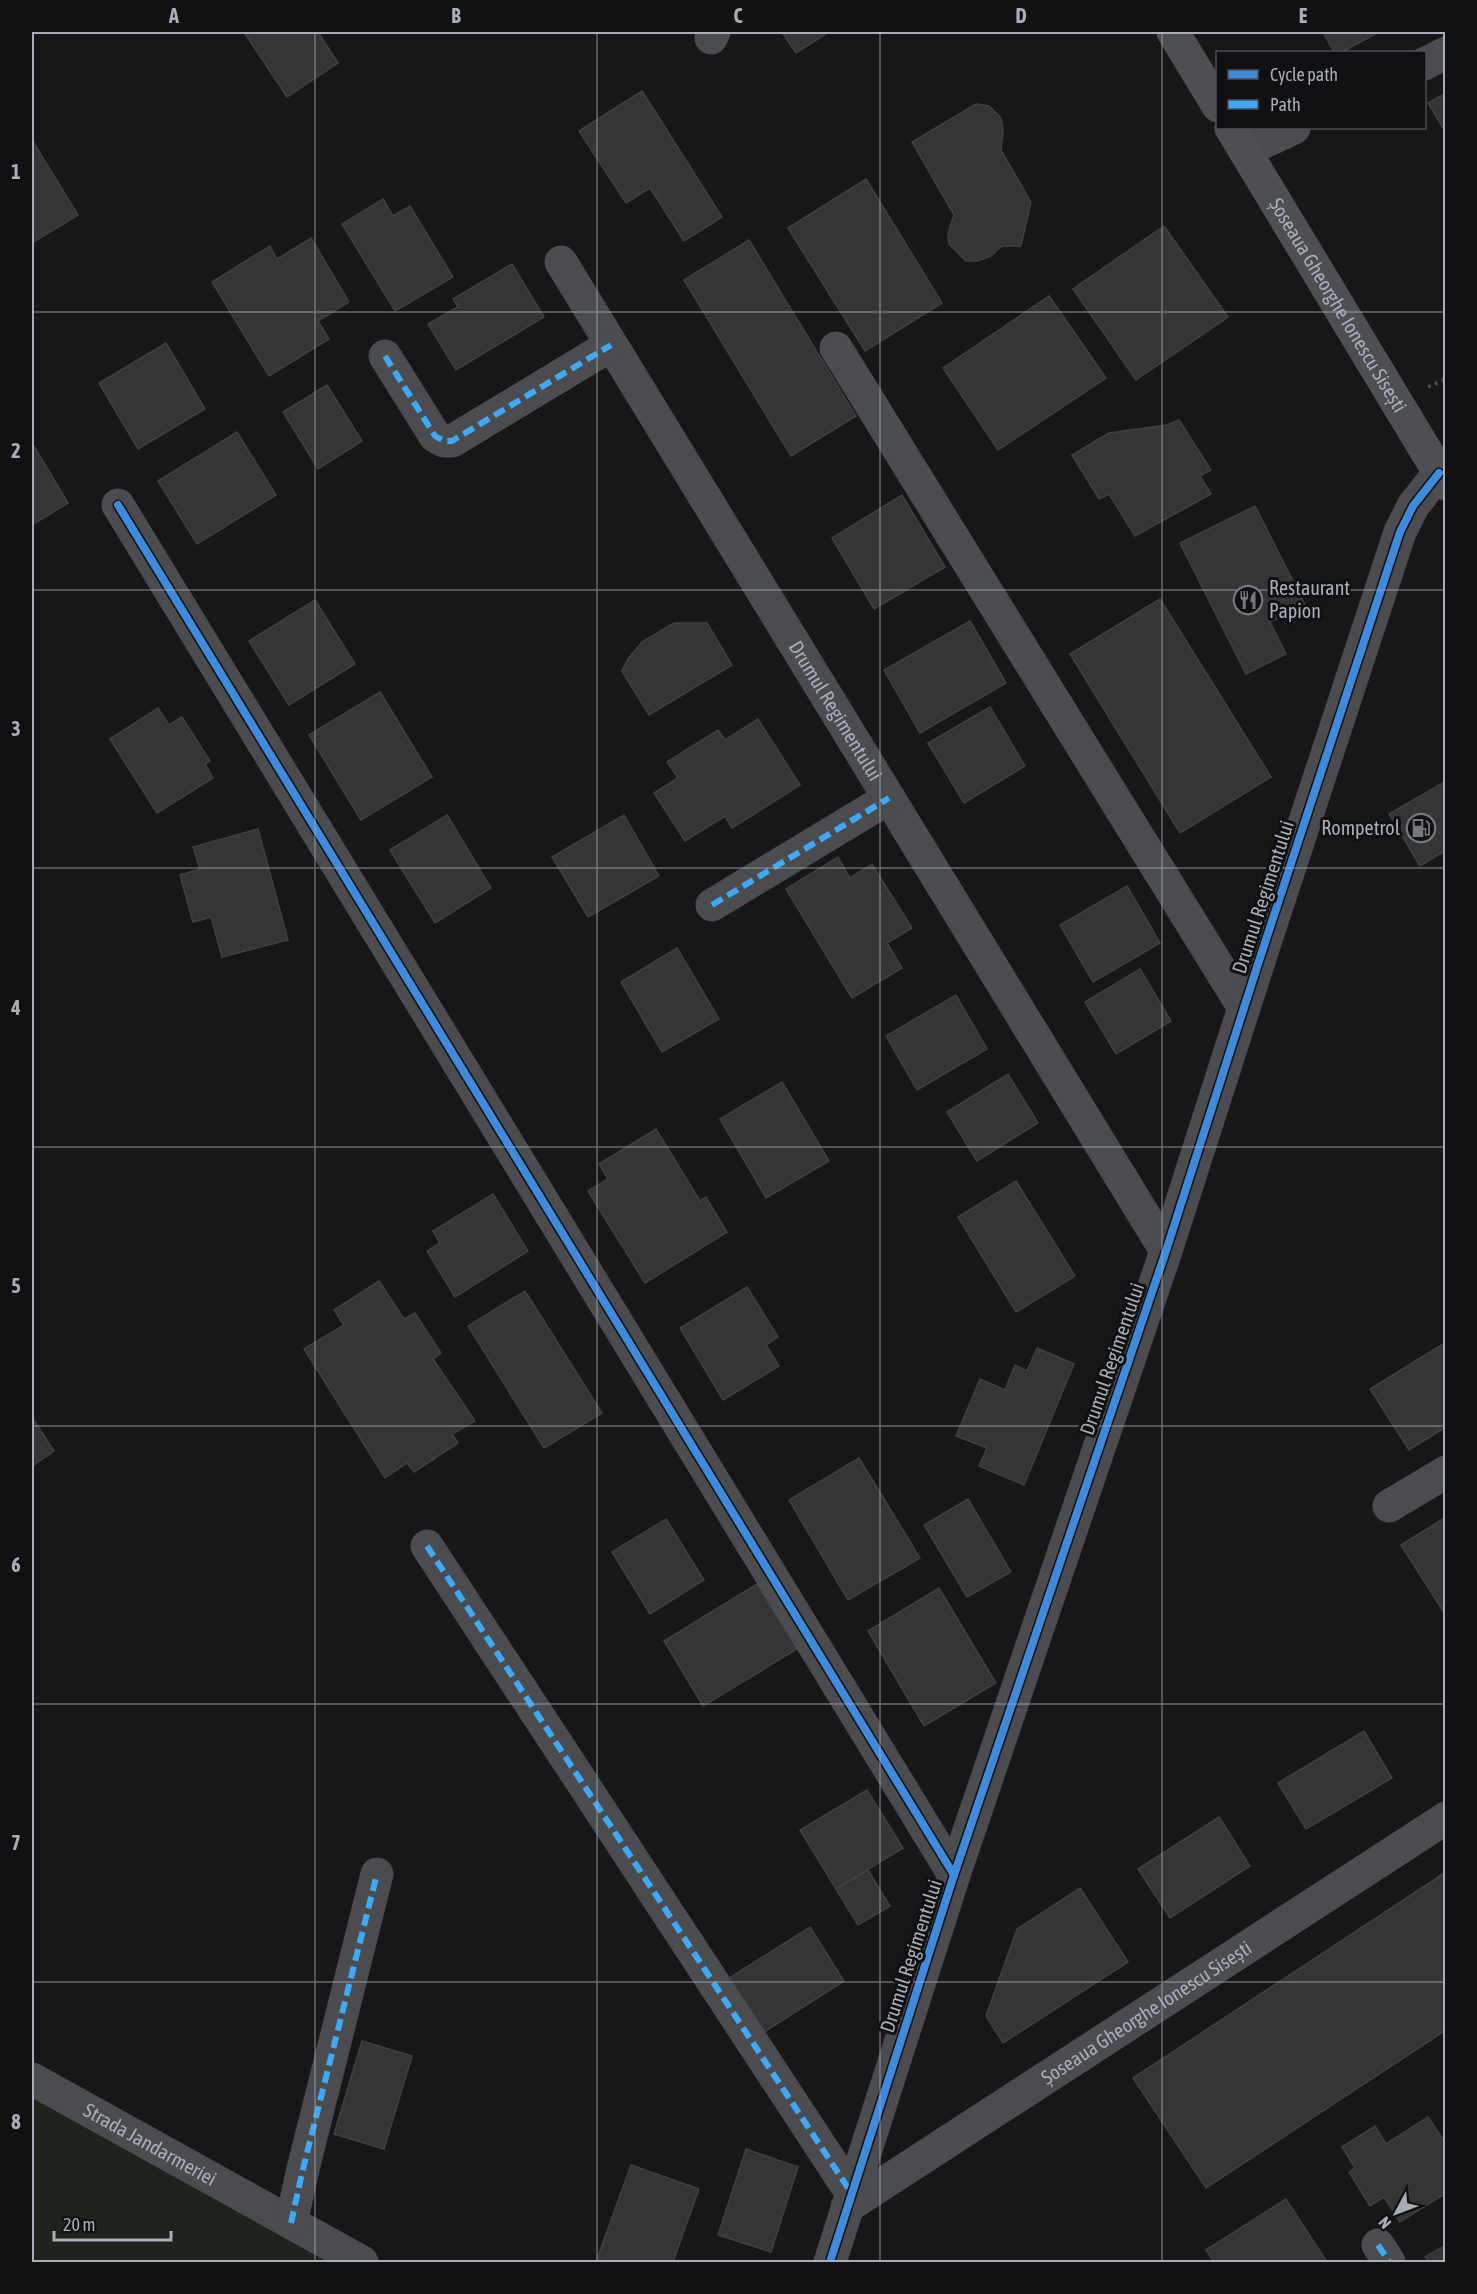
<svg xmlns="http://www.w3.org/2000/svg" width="1477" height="2294" font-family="'Asap Condensed',sans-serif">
<rect width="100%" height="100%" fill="#171717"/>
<polygon fill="#1d241e" points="32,2079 362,2262 32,2262"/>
<g fill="#353536" stroke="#3f4043" stroke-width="1.5">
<polygon points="244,32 318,32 338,63 287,97"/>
<polygon points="782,32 829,32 796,53"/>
<polygon points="1323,32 1379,32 1342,52 1334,52"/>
<polygon points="642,91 722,217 684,241 650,188 626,203 579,131"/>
<polygon points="1446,93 1446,133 1428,103"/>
<polygon points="976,104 989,106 1001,118 1003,130 1001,150 1031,202 1021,246 1002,246 991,256 977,261 966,261 949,244 948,233 954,215 912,142"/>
<polygon points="32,140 78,215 32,243"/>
<polygon points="866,179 942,303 865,351 788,228"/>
<polygon points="383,199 393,216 410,206 453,277 395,311 342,224"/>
<polygon points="1164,226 1228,317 1136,380 1073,289"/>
<polygon points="311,238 349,302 318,321 329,339 269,376 212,282 270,246 277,259"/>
<polygon points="749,240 856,416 791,456 684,280"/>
<polygon points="512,264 544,317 456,370 428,324 458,307 453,299"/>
<polygon points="1049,296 1106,378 998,450 943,368"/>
<polygon points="166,343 205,409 138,449 99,383"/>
<polygon points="327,385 362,441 318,469 283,412"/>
<polygon points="1179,420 1211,470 1200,476 1211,494 1135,536 1109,494 1099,499 1072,455 1109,433 1167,425"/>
<polygon points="237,432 276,495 197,544 158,481"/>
<polygon points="32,443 68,503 32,525"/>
<polygon points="902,495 945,567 874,609 832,538"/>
<polygon points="1255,506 1305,605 1270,622 1286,654 1246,674 1180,543"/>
<polygon points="1160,599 1271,777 1180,833 1070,654"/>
<polygon points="315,600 355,664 289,705 249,641"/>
<polygon points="970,621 1006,683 920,733 884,670"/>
<polygon points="674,623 707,623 732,665 649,715 622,671 628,659 642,642"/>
<polygon points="380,692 432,777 361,820 309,735"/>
<polygon points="990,707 1025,766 964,803 928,743"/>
<polygon points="158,708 169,725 182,717 210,761 205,764 213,778 157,813 110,739"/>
<polygon points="758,719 800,785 732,828 725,816 685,841 654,793 678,778 667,762 718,730 725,740"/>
<polygon points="1446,781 1446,850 1420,866 1389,814"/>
<polygon points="447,815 491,888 435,923 390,850"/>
<polygon points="624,815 659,876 588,917 552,857"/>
<polygon points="258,829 288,940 222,957 211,917 193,922 180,875 200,869 193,847"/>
<polygon points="838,857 850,878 872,864 912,928 887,943 902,968 852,998 786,889"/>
<polygon points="1127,886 1160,943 1093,982 1060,925"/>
<polygon points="677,948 719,1019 662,1052 621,982"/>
<polygon points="1140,969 1171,1021 1116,1054 1085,1002"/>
<polygon points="956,995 987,1049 917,1090 886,1036"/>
<polygon points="1008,1074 1038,1123 977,1161 947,1112"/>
<polygon points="782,1082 829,1161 766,1198 720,1119"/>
<polygon points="656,1129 700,1201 706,1197 727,1232 645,1283 588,1191 608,1179 599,1164"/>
<polygon points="1016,1181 1075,1276 1016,1312 958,1217"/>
<polygon points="493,1194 528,1251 455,1297 427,1251 440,1243 433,1231"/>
<polygon points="379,1281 404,1319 415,1313 441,1353 433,1359 475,1421 452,1434 458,1443 414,1472 407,1463 385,1478 304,1349 344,1325 334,1310"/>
<polygon points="747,1287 778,1337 766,1345 779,1366 723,1400 680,1328"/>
<polygon points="525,1291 602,1413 544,1448 468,1326"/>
<polygon points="1446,1342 1446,1427 1409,1450 1370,1389"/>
<polygon points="1037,1348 1074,1364 1024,1485 979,1466 987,1448 956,1436 980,1379 1005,1390 1015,1365 1027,1371"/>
<polygon points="32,1417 54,1451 32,1466"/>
<polygon points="859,1458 920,1558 848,1600 789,1500"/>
<polygon points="968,1499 1011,1572 967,1597 924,1525"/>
<polygon points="1446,1517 1446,1616 1401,1545"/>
<polygon points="666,1519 704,1580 650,1614 612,1552"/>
<polygon points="757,1584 797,1649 703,1706 664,1641"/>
<polygon points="939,1588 996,1683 924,1726 868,1631"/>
<polygon points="1364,1731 1392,1778 1306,1829 1278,1783"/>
<polygon points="867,1790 903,1848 836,1889 800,1830"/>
<polygon points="1219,1817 1250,1866 1170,1918 1138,1869"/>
<polygon points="868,1870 890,1906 858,1925 836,1889"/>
<polygon points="1446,1872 1446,2030 1206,2188 1133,2078"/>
<polygon points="1080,1888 1128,1962 1003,2043 986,2016 1017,1929"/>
<polygon points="810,1927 844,1981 761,2034 726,1980"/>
<polygon points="362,2041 412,2056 384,2149 334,2134"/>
<polygon points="1428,2117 1446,2144 1446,2193 1400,2222 1384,2197 1370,2206 1349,2172 1355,2168 1342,2147 1375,2126 1386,2144"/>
<polygon points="746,2149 798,2167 771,2252 718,2235"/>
<polygon points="631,2165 699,2189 673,2262 606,2262 597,2259"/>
<polygon points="1286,2199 1327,2262 1214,2262 1206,2250"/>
<polygon points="1446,2245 1446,2262 1429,2262 1425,2257"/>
</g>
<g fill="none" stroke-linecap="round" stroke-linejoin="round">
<polyline stroke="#4d4e52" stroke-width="4" stroke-dasharray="3 4.5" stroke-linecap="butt" points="1428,387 1446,379"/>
<g stroke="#4b4c50" stroke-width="33">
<polyline points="711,38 714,32"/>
<polyline points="1424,64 1446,53"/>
<polyline points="1245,151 1294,128"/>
<path id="s1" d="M561,262L1166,1251"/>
<polyline points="836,348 1244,1008"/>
<polyline points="385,356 435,436 444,441 452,441 611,345"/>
<polyline points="118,505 954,1875"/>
<polyline points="712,905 889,798"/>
<polyline points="1389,1506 1446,1472"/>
<polyline points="427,1546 852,2194"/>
<path id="s2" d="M32,2079L362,2262"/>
<path id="s3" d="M847,2207L1446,1818"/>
<polyline points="291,2223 302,2173 377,1874"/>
<polyline points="1378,2245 1389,2262"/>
<polyline points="830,2262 954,1875 1166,1251 1258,964 1400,532 1413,506 1439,473"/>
</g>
<g stroke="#4d4f52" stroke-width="33">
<polyline points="1173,32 1218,106"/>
<path id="s4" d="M1231,128L1446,484"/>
</g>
<g stroke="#3fa9f5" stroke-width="6" stroke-dasharray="12 6" stroke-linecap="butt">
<polyline points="385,356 435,436 444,441 452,441 611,345"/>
<polyline points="712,905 889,798"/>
<polyline points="427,1546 852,2194"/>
<polyline points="291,2223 302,2173 377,1874"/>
<polyline points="1378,2245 1389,2262"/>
</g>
<g stroke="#111113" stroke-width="11">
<g id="cycleway">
<polyline points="118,505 954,1875"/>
<polyline points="830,2262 954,1875 1166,1251 1258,964 1400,532 1413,506 1439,473"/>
</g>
</g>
<use href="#cycleway" stroke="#408adc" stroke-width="8"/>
</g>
<path fill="none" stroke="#a8adb8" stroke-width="1.5" stroke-opacity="0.55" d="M315,32V2262M597,32V2262M880,32V2262M1162,32V2262M32,312H1446M32,590H1446M32,868H1446M32,1147H1446M32,1426H1446M32,1704H1446M32,1982H1446"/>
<defs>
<g id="restaurant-ring" transform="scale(1.5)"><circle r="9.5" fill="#111113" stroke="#757880" stroke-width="1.5"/><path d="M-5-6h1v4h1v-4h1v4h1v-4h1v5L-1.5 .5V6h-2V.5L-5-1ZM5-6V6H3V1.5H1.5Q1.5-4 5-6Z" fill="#757880"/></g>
<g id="fuel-ring" transform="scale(1.5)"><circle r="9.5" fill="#111113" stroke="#757880" stroke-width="1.5"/><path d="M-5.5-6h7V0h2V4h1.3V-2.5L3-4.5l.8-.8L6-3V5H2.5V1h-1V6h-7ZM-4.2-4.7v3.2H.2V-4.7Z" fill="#757880"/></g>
</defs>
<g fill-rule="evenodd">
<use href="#restaurant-ring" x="1248" y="600"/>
<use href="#fuel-ring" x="1421" y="828"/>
</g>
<g text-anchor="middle" stroke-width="6" stroke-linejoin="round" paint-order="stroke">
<g font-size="20" fill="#a8adb8" stroke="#111113">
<text dy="7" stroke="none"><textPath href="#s4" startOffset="207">Șoseaua Gheorghe Ionescu Sisești</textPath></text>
<text dy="7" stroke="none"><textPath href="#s1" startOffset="526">Drumul Regimentului</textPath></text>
<text transform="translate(1263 897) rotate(-72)" y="7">Drumul Regimentului</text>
<text transform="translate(1112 1359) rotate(-71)" y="7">Drumul Regimentului</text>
<text transform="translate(911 1956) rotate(-72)" y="7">Drumul Regimentului</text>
<text dy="7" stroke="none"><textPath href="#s3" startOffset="357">Șoseaua Gheorghe Ionescu Sisești</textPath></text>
<text dy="7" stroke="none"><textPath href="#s2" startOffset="135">Strada Jandarmeriei</textPath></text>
</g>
<g font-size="20" fill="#a8adb8" stroke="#111113" text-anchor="start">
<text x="1269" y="595">Restaurant<tspan x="1269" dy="23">Papion</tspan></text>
<text x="1400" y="835" text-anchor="end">Rompetrol</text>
</g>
</g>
<rect width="1477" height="2294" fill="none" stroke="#111113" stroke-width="66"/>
<rect x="1216" y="51" width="210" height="78" fill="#111113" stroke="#4d4f55" stroke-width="1.5"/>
<rect x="1228" y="70" width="30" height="9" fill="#408adc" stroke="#4d4f55" stroke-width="1.5"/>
<text x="1270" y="81" font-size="18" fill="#a8adb8">Cycle path</text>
<rect x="1228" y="100" width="30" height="9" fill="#3fa9f5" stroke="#4d4f55" stroke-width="1.5"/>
<text x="1270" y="111" font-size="18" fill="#a8adb8">Path</text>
<g transform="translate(1396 2213) rotate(229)" stroke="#111113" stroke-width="4.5" paint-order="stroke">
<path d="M0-4.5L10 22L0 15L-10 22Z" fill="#a8adb8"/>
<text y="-9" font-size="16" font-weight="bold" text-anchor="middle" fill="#a8adb8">N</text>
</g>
<path d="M54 2231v9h117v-9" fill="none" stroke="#a8adb8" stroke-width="3"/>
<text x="63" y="2231" font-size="18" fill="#a8adb8" stroke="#111113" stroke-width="4.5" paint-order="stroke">20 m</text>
<rect x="33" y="33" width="1411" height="2228" fill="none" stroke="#a8adb8" stroke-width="2"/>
<g font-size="20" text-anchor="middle" font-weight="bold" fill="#a8adb8">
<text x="174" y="23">A</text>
<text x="456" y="23">B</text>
<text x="738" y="23">C</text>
<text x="1021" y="23">D</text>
<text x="1303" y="23">E</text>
<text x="16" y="179">1</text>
<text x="16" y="458">2</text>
<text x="16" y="736">3</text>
<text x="16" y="1015">4</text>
<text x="16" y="1293">5</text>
<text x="16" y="1572">6</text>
<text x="16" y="1850">7</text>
<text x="16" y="2129">8</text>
</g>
</svg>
